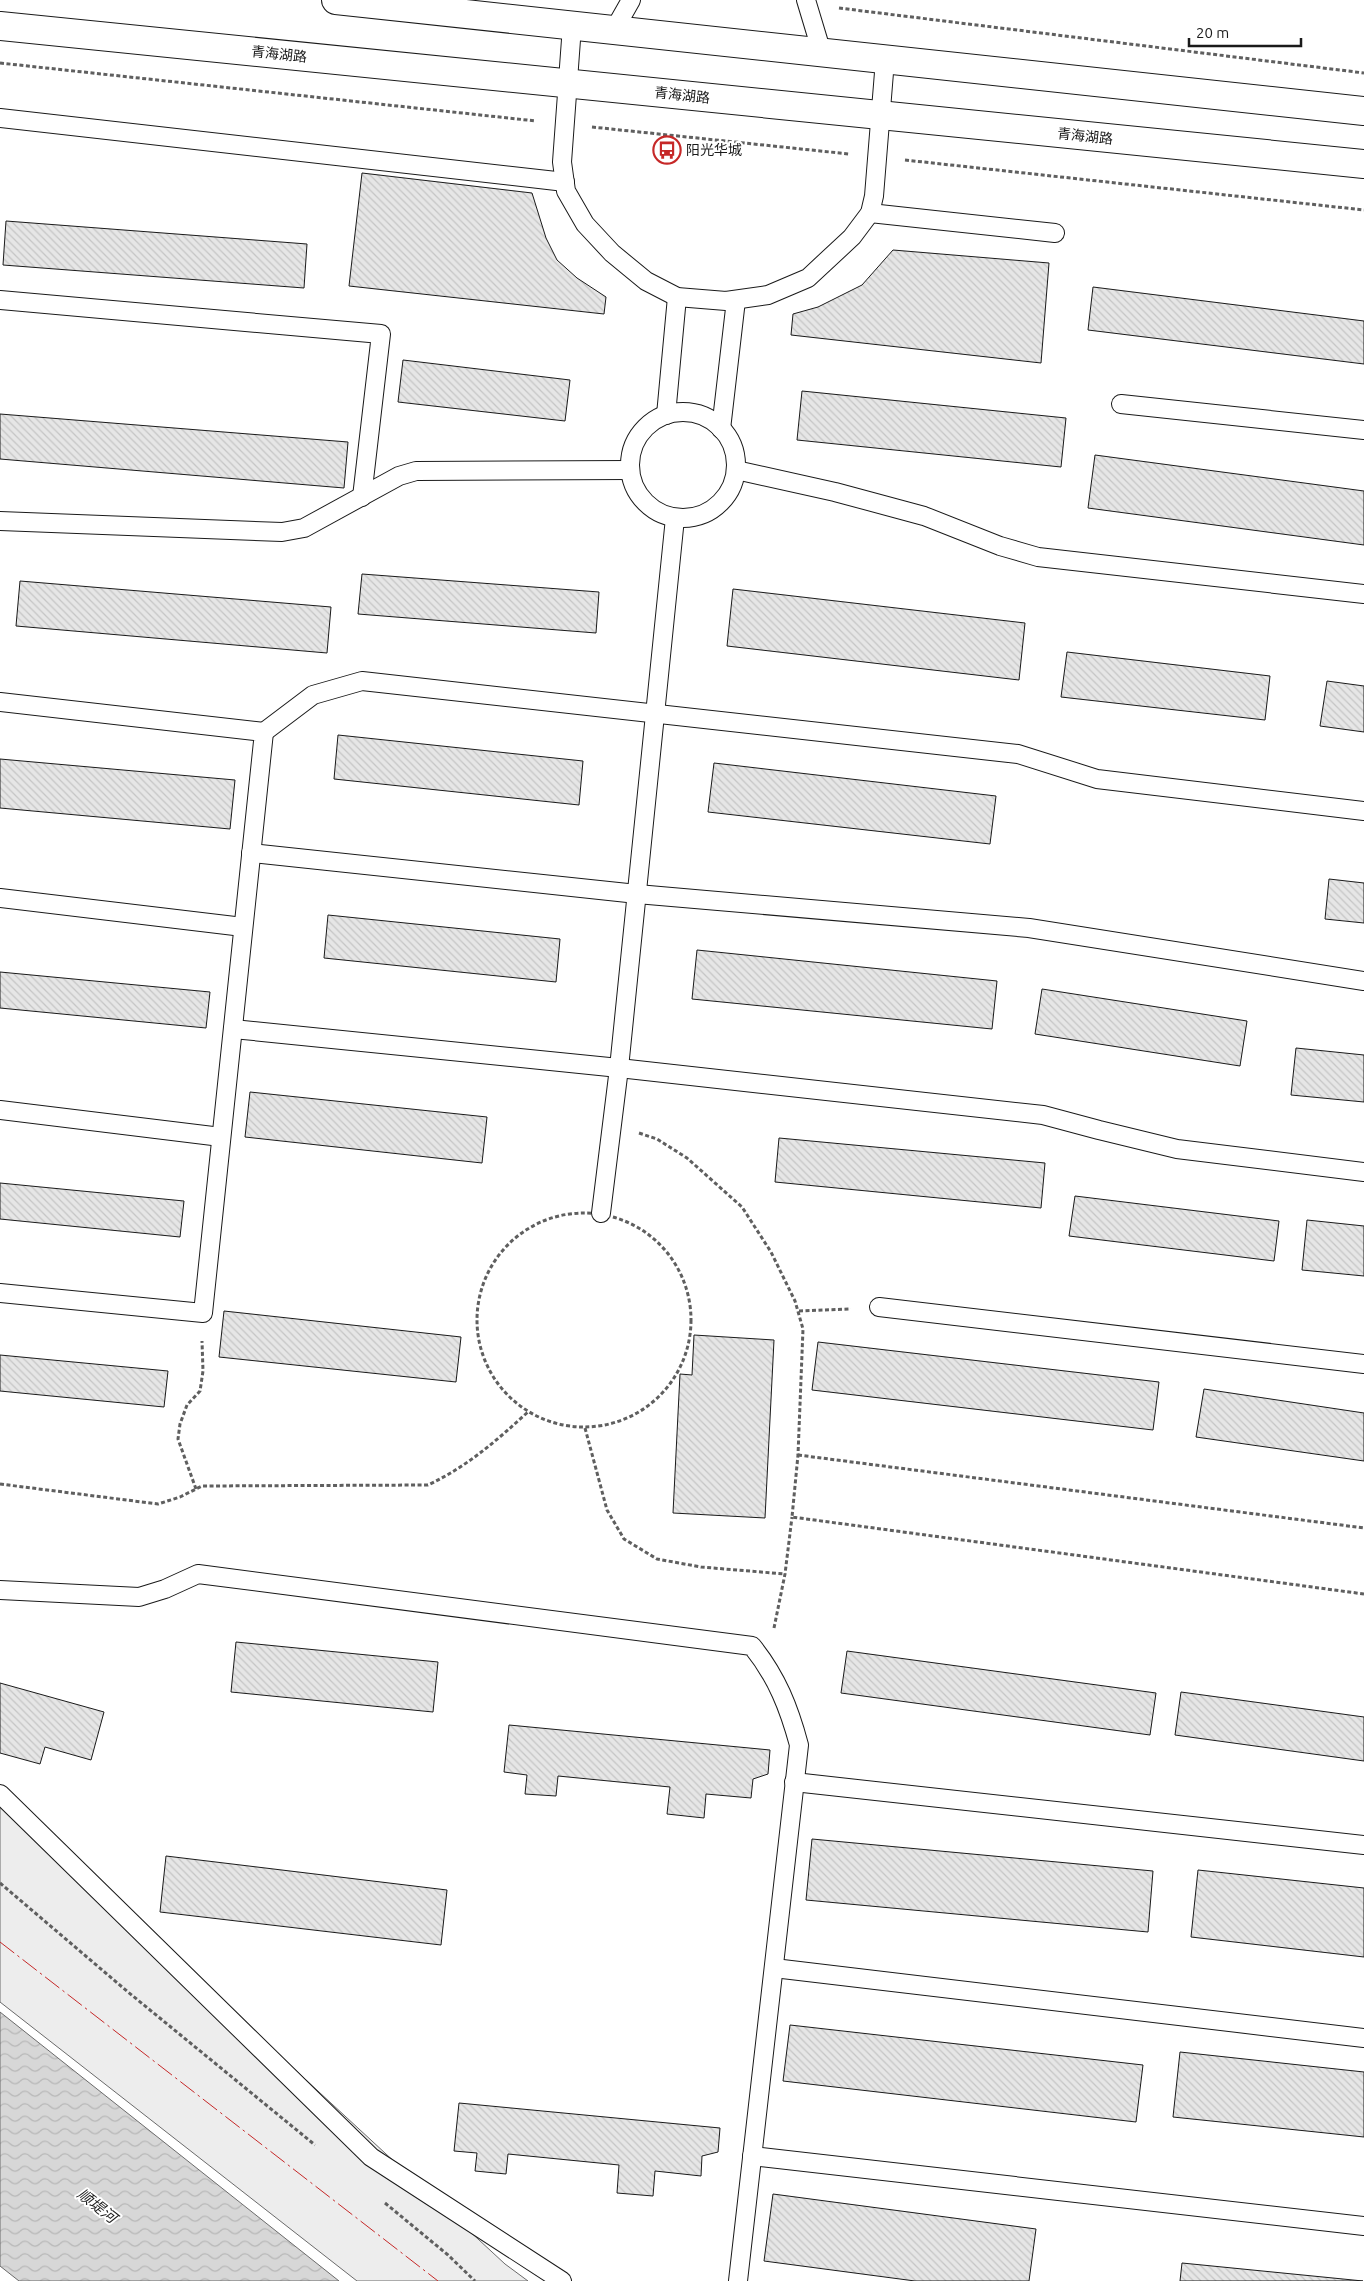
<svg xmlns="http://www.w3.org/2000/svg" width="1364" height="2281" font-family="Ubuntu,'Noto Sans SC',sans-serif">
<defs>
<pattern id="water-waves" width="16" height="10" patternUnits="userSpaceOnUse" patternTransform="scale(1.25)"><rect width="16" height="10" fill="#d7d7d7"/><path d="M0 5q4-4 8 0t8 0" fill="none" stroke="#b8b8b8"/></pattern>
<pattern id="building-back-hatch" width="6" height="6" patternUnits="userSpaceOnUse" patternTransform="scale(1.25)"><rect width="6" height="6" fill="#e6e6e6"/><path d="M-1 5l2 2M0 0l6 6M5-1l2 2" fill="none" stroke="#c5c5c5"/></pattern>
</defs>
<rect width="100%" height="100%" fill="#fff"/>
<polygon fill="#ededed" stroke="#6a6a6a" points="0,1797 505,2264 528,2281 357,2281 0,2002"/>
<polygon fill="url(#water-waves)" stroke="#6a6a6a" points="0,2012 339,2281 19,2281 0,2266"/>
<g fill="url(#building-back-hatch)" stroke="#1a1a1a">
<polygon points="362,173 532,193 546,238 557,260 577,278 606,297 604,314 349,286"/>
<polygon points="6,221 307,244 304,288 3,265"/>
<polygon points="893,250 1049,263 1041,363 791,335 793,314 818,307 862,285"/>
<polygon points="1093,287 1364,321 1364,364 1088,330"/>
<polygon points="403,360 570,380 565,421 398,402"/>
<polygon points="802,391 1066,418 1061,467 797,440"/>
<polygon points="0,414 348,442 344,488 0,459"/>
<polygon points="1095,455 1364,491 1364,545 1088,508"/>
<polygon points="362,574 599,592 596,633 358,614"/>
<polygon points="20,581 331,607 327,653 16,626"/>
<polygon points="733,589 1025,623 1019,680 727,646"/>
<polygon points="1067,652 1270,676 1265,720 1061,697"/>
<polygon points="1327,681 1364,686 1364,732 1320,726"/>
<polygon points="338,735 583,761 579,805 334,779"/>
<polygon points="0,759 235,780 230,829 0,808"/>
<polygon points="714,763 996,796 990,844 708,812"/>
<polygon points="1329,879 1364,883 1364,923 1325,919"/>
<polygon points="328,915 560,939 556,982 324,958"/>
<polygon points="697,950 997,981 992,1029 692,999"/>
<polygon points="0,972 210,992 206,1028 0,1008"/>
<polygon points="1042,989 1247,1021 1240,1066 1035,1034"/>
<polygon points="1296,1048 1364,1055 1364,1102 1291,1095"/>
<polygon points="250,1092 487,1117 482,1163 245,1137"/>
<polygon points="779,1138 1045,1163 1041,1208 775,1182"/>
<polygon points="0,1183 184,1201 180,1237 0,1219"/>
<polygon points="1075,1196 1279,1221 1274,1261 1069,1236"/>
<polygon points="1307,1220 1364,1226 1364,1276 1302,1270"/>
<polygon points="224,1311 461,1337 456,1382 219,1357"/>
<polygon points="694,1335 774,1340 765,1518 673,1513 680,1374 692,1375"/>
<polygon points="818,1342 1159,1382 1153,1430 812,1390"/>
<polygon points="0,1355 168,1371 164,1407 0,1391"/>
<polygon points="1204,1389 1364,1413 1364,1461 1196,1437"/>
<polygon points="236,1642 438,1662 433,1712 231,1692"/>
<polygon points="847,1651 1156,1693 1150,1735 841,1693"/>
<polygon points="0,1683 104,1712 91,1760 45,1747 40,1764 0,1753"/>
<polygon points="1181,1692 1364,1717 1364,1761 1175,1735"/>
<polygon points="509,1725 770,1750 768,1774 753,1779 751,1798 706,1794 704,1818 667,1814 670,1787 558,1776 556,1796 525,1794 527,1775 504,1772"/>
<polygon points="812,1839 1153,1871 1148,1932 806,1900"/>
<polygon points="166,1856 447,1890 441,1945 160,1912"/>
<polygon points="1198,1870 1364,1888 1364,1957 1191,1937"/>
<polygon points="790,2025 1143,2065 1136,2122 783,2081"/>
<polygon points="1180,2052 1364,2072 1364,2137 1173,2117"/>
<polygon points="459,2103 720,2128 718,2152 702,2156 701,2176 655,2171 653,2196 617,2193 619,2165 508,2154 506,2174 475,2171 477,2153 454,2151"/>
<polygon points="773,2194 1036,2229 1029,2281 915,2281 764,2261"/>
<polygon points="1182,2263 1363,2281 1180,2281"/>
</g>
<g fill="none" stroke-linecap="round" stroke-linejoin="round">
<g stroke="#1a1a1a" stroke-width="20">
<g id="service">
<polyline points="806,0 822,53"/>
<polyline points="572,26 562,162 566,191 585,224 612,253 646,281 677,297 726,301 768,295 808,278 852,237 870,213 874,196 885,60"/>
<polyline points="614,30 631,0"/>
<polyline points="0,118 565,182"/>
<polyline points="870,213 1055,233"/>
<polyline points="0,300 381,334 362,497"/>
<polyline points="1121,404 1364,430"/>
<circle cx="683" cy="465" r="53"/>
<polyline points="666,415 677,297"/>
<polyline points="721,429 736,300"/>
<polyline points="736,470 835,492 924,516 1000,546 1038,557 1364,594"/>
<polyline points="0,521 282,532 304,528 399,476 416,471 630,470"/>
<polyline points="0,702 264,732 203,1313 0,1293"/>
<polyline points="264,732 313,695 362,681 1018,754 1097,779 1364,811"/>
<polyline points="251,853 637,894 1029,928 1364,981"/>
<polyline points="0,898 243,927"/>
<polyline points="233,1029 619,1068 1043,1115 1099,1130 1177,1149 1364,1172"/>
<polyline points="0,1110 221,1137"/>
<polyline points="601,1213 619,1068 675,518"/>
<polyline points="879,1307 1364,1364"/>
<path d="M0,1590L139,1597L165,1589L198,1574L752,1646C777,1677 789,1708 799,1745L738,2281"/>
<polyline points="794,1782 1364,1845"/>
<polyline points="0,1794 371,2157 562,2281"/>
<polyline points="774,1968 1364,2038"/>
<polyline points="752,2156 1364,2226"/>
</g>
</g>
<g stroke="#1a1a1a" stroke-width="30">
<g id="secondary">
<polyline points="336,0 1364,111"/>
<polyline points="0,26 1364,164"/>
</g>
</g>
<g stroke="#5f5f5f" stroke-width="3" stroke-dasharray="4 2.5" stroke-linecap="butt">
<polyline points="839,8 1364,73"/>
<polyline points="0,63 536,121"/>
<polyline points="592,127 849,154"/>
<polyline points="905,160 1364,210"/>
<polyline points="639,1133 657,1139 687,1158 742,1207 771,1252 795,1301 803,1329 798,1455 792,1517 1364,1594"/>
<circle cx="584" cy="1320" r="107"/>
<polyline points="799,1311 851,1309"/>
<polyline points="585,1428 607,1510 624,1539 657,1559 701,1567 785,1574"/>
<polyline points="798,1455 1364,1528"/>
<path d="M0,1484L158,1504L180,1497L202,1486L428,1485C468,1466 496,1441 529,1411"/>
<polyline points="196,1489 178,1439 180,1424 187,1405 200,1391 203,1371 202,1341"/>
<polyline points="774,1628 785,1574 792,1517"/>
<polyline points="0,1883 128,1992 315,2145"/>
<polyline points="385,2203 448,2255 475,2281"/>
</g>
<use href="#service" stroke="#fff" stroke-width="18"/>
<use href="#secondary" stroke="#fff" stroke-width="28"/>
<polyline stroke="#c62828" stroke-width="1" stroke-dasharray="18 4 2.5 4" stroke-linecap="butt" points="0,1942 438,2281"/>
</g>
<defs>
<g id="bus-ring" transform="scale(1.4375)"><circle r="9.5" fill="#fff" stroke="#c62828" stroke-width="1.5"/><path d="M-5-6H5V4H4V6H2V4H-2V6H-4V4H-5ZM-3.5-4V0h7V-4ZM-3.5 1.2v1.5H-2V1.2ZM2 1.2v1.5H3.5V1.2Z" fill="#c62828"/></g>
</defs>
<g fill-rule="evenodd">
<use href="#bus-ring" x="667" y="150"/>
</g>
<g text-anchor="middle" stroke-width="4" stroke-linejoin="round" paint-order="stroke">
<g font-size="14" fill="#1a1a1a" stroke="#fff">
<text transform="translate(279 54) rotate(6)" y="5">青海湖路</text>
<text transform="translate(682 95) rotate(6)" y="5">青海湖路</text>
<text transform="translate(1085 136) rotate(6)" y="5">青海湖路</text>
</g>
<g font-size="14" fill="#1a1a1a" stroke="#fff" text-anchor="start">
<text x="686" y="155">阳光华城</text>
</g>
<g font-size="15" font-style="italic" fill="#1a1a1a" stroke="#fff">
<text transform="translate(97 2206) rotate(38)" y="5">顺堤河</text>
</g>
</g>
<path d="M1189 38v8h112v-8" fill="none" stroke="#1a1a1a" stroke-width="2.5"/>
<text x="1196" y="38" font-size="15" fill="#1a1a1a" stroke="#ffffff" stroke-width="4" paint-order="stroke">20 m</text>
</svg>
